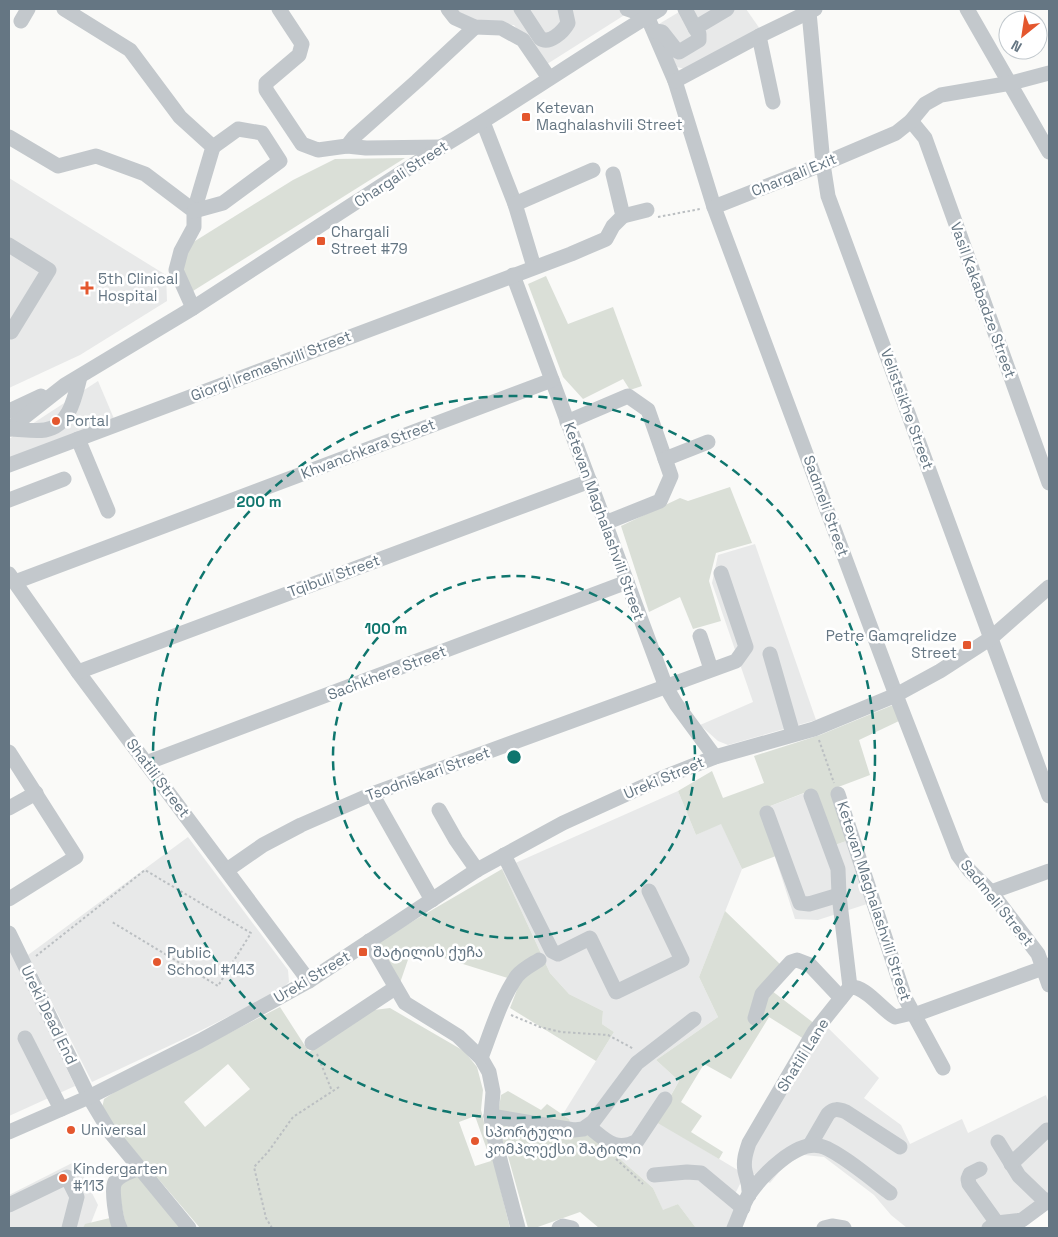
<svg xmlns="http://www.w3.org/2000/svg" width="1058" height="1237" font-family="'Space Grotesk','Noto Sans Georgian',sans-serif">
<rect width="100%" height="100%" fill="#fafaf8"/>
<g fill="#e8e9e9">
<polygon points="452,9 634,9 544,66 514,25 478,23"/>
<polygon points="684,9 746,9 760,29 685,69 673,66 649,30"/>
<polygon points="9,178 166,275 167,301 80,355 9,388"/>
<polygon points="98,381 115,421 9,460 9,439"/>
<polygon points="755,544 816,720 728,745 718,741 700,725 753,702 712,583 718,555"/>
<polygon points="815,789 835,845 849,840 870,903 818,920 795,919 760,810"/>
<polygon points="678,791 696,835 721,823 742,869 699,977 718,1017 656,1060 679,1081 656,1121 741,1172 742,1180 734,1196 736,1210 730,1228 696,1228 678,1204 663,1211 653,1188 620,1159 624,1155 575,1135 569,1119 563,1114 614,1032 602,1024 603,1011 569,994 550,973 502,869"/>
<polygon points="188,837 288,970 289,982 281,990 188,1037 92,1082 28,955"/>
<polygon points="9,948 75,1086 9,1116"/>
<polygon points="825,1025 879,1078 864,1098 901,1125 910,1144 962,1119 968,1133 1046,1095 1049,1104 1049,1205 1029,1218 1020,1228 907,1228 891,1215 874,1195 824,1157 804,1155 785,1165 770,1183 748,1171 753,1146"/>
<polygon points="76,1161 98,1205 89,1228 9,1228 9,1195"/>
</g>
<g fill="#dadfd7" fill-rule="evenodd">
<polygon points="405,158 193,291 182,271 187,246 293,180 335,159"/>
<polygon points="546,276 568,324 613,307 642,386 630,390 623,379 583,399 563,377 528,284"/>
<polygon points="730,487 752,543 716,553 709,581 721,621 693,629 680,597 649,612 621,526 680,498 688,501"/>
<polygon points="893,705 899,721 859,740 870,775 833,789 849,840 835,845 814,789 760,810 776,856 742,869 721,824 696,835 678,791 712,771 723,798 764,783 754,756 820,735"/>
<polygon points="502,869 550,973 569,994 603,1011 602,1024 614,1032 596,1061 510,1008 520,982 412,948 400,983 374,944"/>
<polygon points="725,911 782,966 763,984 815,1024 804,1039 769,1017 731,1079 704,1064 681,1102 702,1116 691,1132 723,1152 719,1159 656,1122 679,1081 656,1060 718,1017 699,977"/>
<path d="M280,1007L309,1052L374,1010L390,1008L464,1051L477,1067L483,1090L481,1110L510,1228H200L110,1122L102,1108L104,1099L116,1091ZM228,1064L250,1089L205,1127L184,1102ZM475,1116L491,1161L475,1166L459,1122Z"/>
<polygon points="508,1091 541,1110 547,1104 569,1119 575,1135 590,1132 624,1155 620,1159 653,1188 663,1210 678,1204 696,1228 599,1228 580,1212 535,1228 528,1228 506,1149 496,1126 501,1095"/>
<polygon points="128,1177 139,1177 184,1228 126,1228 118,1186"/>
<polygon points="114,1217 115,1228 83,1228 85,1224"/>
</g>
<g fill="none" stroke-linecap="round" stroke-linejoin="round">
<g stroke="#bbbfc2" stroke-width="2" stroke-dasharray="2.5 2.5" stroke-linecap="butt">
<polyline points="658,217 700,209"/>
<polyline points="819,740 834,783"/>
<polyline points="36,956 145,870 251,933 218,986 112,922"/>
<polyline points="511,1015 540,1027 561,1032 608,1035 634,1049"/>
<polyline points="317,1054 332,1091"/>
<polyline points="616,1159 643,1184"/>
<polyline points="272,1228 266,1218 254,1167 268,1152 293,1117 339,1087"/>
</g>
<g stroke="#c3c8cc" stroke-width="15">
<polyline points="64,9 130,50 180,117 213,147 194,211"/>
<polyline points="279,9 302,44 299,55 266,83 266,90 302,144 318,150 347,146 354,137 417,81 475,27"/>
<polyline points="448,9 455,18 475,27 501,28 523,40 549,78"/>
<path d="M521,9L540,38C549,45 563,32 568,23L565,9"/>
<polyline points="627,9 647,16 675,81 714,207 896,695 958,855 970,871 991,892 1038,954 1043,968 1049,965"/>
<polyline points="685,9 695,28 727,9"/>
<polyline points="967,9 1049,152"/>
<polyline points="809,12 823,164 828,196 1049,796"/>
<polyline points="21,21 28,9"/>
<polyline points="655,31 662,32 677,51 679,52 699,40 699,34 695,28"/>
<polyline points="759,36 773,102"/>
<polyline points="675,81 759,36 815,9"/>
<polyline points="911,121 925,138 1049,483"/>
<polyline points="483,122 515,204 534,267"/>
<polyline points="9,137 58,166 96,156 145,174 194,211 194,227 181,251 176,270 193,308"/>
<polyline points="347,146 366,148 441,147"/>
<polyline points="515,204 593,170"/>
<polyline points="714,207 823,164 896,133 911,121 925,104 941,95 1011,83 1049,73"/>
<polyline points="194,211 223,203 280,161 262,133 238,129 213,147"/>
<polyline points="623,216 647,210"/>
<polyline points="9,245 49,270 11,332 9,330"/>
<polyline points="513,275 666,687 676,704 715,757"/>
<polyline points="9,411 41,396"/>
<polyline points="567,422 628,396 648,410 671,476 660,501 605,523"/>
<path d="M9,429L65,385L193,308L441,147C515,103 586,53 660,9"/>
<path d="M9,429C21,429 34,432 45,430C70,426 75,396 80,377"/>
<polyline points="78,439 108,511"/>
<polyline points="665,459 708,442"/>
<polyline points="9,465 571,254 606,239 613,226 623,216 613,174"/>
<polyline points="9,500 64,479"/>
<polyline points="9,574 78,672 309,981"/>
<polyline points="15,582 552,380"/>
<polyline points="700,636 711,669"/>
<polyline points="770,654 793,734"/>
<polyline points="78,672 590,481"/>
<polyline points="9,752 76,857 9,899"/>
<polyline points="146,763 627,582"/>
<polyline points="372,794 432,900"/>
<polyline points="838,794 905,998 943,1068"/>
<polyline points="811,796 838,869 839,895 850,987"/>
<polyline points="9,808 36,793"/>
<polyline points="439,810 456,840 477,870"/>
<polyline points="767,813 800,903 809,904 839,895"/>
<polyline points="504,855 552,951 558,954 590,938 616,992 682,960 649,891"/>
<polyline points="227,870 263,845 301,825 372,794 736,661 746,647 721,573"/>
<polyline points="991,892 1049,871"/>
<polyline points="9,933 89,1097 110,1132 189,1228"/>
<polyline points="369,941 405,1003 458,1036 481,1058 489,1072 493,1092 491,1116 493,1133 518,1228"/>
<polyline points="914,1015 1043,968 1049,985"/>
<polyline points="755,1018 762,994 791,962 797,960 810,965 841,998"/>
<polyline points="25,1038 61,1109"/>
<polyline points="312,1043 395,988"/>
<path d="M481,1058C491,1032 501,998 517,976C523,969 531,965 539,960"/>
<polyline points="491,1116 574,1130 583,1129 593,1122 637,1063 694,1019"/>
<path d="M588,1126C605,1139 615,1153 637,1141L665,1099"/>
<polyline points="9,1132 89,1097 200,1041 309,981 477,870 563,823 662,778 715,757 814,729 896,695 940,671 991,638 1049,587"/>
<polyline points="998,1142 1019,1176 1046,1202"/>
<path d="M810,1145L828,1114C834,1108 838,1109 846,1112L900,1147"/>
<polyline points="1011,1164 1047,1130"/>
<polyline points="980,1169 970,1174 968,1179 969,1184 997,1223"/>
<polyline points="654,1175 687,1172 701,1173 743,1208"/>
<path d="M749,1195C750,1185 747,1180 745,1171C743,1161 746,1152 749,1143L814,1032L850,987C865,985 882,1010 895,1017L912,1013"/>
<polyline points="9,1205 67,1177 77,1197 69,1228"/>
<path d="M120,1228C116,1221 111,1189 115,1182C120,1174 131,1172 139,1168"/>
<polyline points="559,1228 563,1226 572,1228"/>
<path d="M734,1228C739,1217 743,1203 750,1193C762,1176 796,1140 820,1146C836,1149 874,1181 890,1193"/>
<polyline points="824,1228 832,1226 844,1228"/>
<polyline points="989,1228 997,1223 1022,1220 1049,1200"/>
</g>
</g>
<g fill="none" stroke="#0f766e" stroke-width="2.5" stroke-dasharray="9 6">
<circle cx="514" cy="757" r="181"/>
<circle cx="514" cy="757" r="361"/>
</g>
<g fill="#e4572e" stroke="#fff" stroke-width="2">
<rect x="521" y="112" width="10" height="10" rx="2.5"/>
<rect x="316" y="236" width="10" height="10" rx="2.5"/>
<path d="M84.5 280.5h5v5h5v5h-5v5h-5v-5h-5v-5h5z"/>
<circle cx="56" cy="421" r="5"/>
<rect x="962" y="640" width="10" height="10" rx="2.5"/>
<rect x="358" y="947" width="10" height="10" rx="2.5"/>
<circle cx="157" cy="962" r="5"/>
<circle cx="71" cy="1130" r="5"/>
<circle cx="475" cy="1141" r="5"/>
<circle cx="63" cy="1178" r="5"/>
</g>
<g text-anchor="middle" stroke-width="5" stroke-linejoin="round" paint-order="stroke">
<g font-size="15" fill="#657683" stroke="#fff" text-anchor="start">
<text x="536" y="113">Ketevan<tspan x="536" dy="17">Maghalashvili Street</tspan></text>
<text x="331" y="237">Chargali<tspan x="331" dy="17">Street #79</tspan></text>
<text x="98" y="284">5th Clinical<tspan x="98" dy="17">Hospital</tspan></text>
<text x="66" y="426">Portal</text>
<text x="957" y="641" text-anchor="end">Petre Gamqrelidze<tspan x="957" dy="17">Street</tspan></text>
<text x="373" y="957">შატილის ქუჩა</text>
<text x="167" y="958">Public<tspan x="167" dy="17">School #143</tspan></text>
<text x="81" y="1135">Universal</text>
<text x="485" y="1137">სპორტული<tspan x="485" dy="17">კომპლექსი შატილი</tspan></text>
<text x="73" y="1174">Kindergarten<tspan x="73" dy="17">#113</tspan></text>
</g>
<g font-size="15" fill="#657683" stroke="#fff">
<text transform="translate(401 174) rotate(-33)" y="5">Chargali Street</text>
<text transform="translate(794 175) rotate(-22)" y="5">Chargali Exit</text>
<text transform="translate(983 300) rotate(70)" y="5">Vasil Kakabadze Street</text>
<text transform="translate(271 366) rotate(-21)" y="5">Giorgi Iremashvili Street</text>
<text transform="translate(907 409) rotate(70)" y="5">Velistsikhe Street</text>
<text transform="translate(368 449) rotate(-21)" y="5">Khvanchkara Street</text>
<text transform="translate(826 506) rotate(70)" y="5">Sadmeli Street</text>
<text transform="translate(604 521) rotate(70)" y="5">Ketevan Maghalashvili Street</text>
<text transform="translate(334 576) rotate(-20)" y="5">Tqibuli Street</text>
<text transform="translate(387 673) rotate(-21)" y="5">Sachkhere Street</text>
<text transform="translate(428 774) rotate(-20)" y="5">Tsodniskari Street</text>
<text transform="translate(158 778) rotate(53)" y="5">Shatili Street</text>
<text transform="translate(664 778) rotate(-23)" y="5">Ureki Street</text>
<text transform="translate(874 901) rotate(72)" y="5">Ketevan Maghalashvili Street</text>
<text transform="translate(997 903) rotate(51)" y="5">Sadmeli Street</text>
<text transform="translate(312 977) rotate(-31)" y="5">Ureki Street</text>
<text transform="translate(49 1015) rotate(64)" y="5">Ureki Dead End</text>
<text transform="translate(803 1055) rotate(-58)" y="5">Shatili Lane</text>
</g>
</g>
<circle cx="514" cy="757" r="8" fill="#0f766e" stroke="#fff" stroke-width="2.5"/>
<g font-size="15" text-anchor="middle" font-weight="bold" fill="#0f766e" stroke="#fff" stroke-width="5" stroke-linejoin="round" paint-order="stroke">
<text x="259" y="507">200 m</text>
<text x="386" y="634">100 m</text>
</g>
<rect width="1058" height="1237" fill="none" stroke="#657683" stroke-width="20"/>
<g transform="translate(1023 35) rotate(210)"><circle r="24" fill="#ffffff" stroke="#c1c8cd"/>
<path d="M0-4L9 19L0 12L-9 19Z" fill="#e4572e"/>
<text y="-8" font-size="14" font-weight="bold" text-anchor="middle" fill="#657683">N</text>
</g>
</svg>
